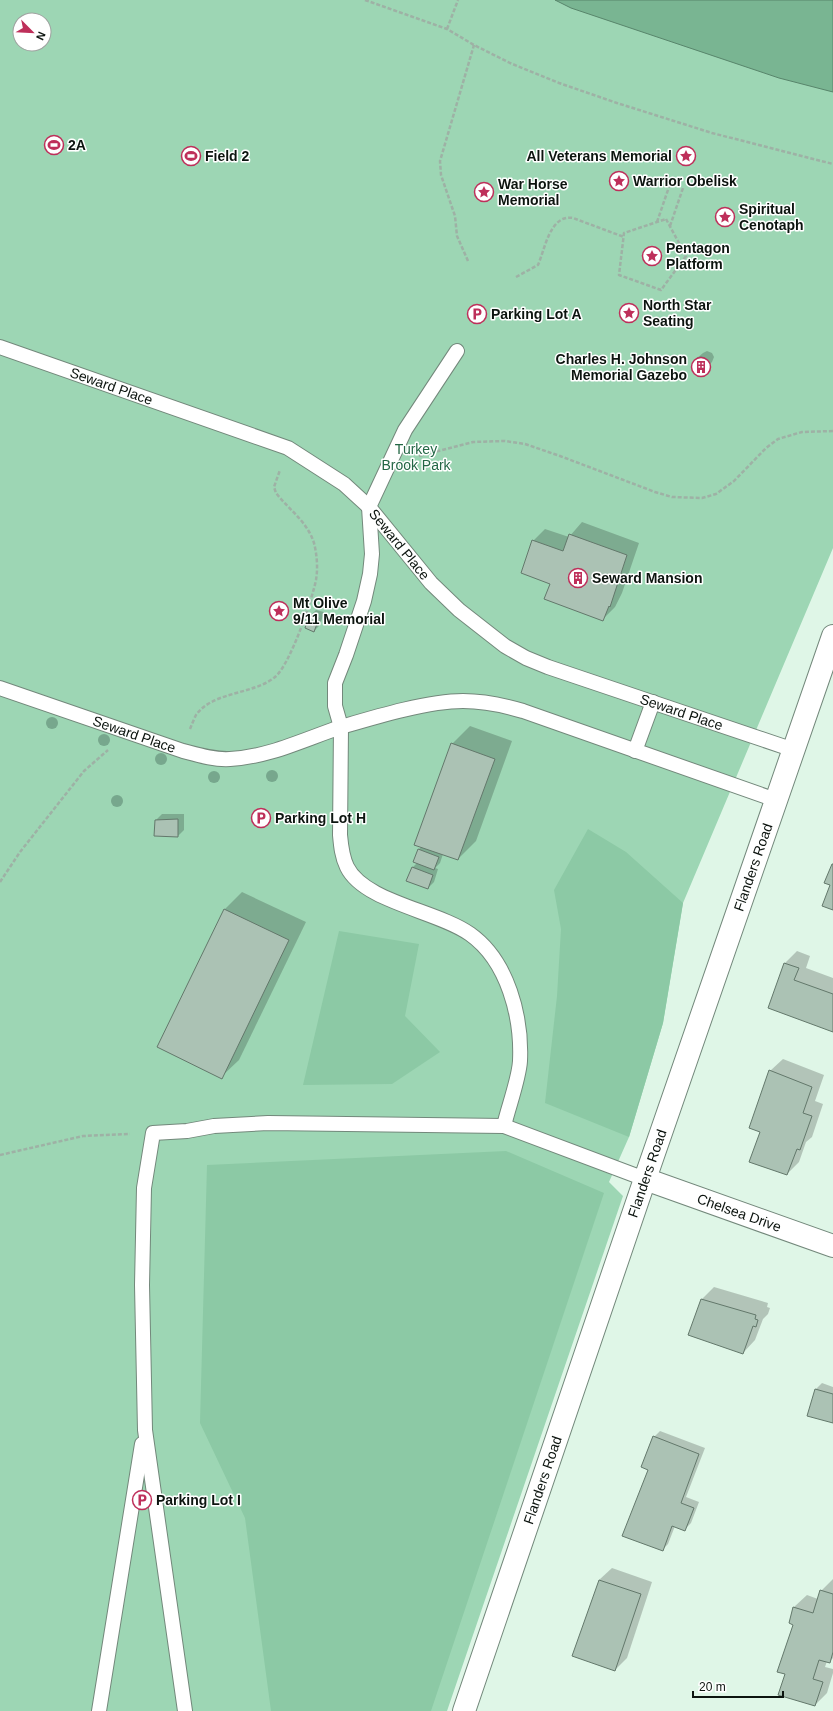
<svg xmlns="http://www.w3.org/2000/svg" width="833" height="1711" font-family="Helvetica,sans-serif">
<rect width="100%" height="100%" fill="#dff6e7"/>
<path fill="#9dd6b4" fill-rule="evenodd" d="M0,0H833V548L683,903L663,1023L629,1137L609,1182L623,1196L447,1711H0ZM20,20H44V44H20Z"/>
<g fill="#8cc9a5">
<polygon points="588,829 626,852 683,903 663,1023 629,1137 545,1103 557,996 561,929 554,890"/>
<polygon points="339,931 419,944 405,1016 440,1052 392,1084 303,1085"/>
<polygon points="506,1151 604,1193 431,1711 271,1711 245,1518 200,1423 207,1165"/>
</g>
<polygon fill="#79b592" stroke="#58856b" points="555,0 833,0 833,92 779,78 571,8"/>
<g fill="#0003">
<polygon points="707,351 712,353 714,357 712,362 705,369 701,371 696,369 694,364 696,359 703,353"/>
<polygon points="582,522 639,543 622,593 615,607 603,619 552,583 533,541 545,529 569,537"/>
<polygon points="316,610 324,612 320,625 314,631 310,616"/>
<polygon points="470,726 512,741 476,841 458,859 443,854 440,863 435,868 438,869 434,882 428,888 412,868 418,862 419,849 422,846 452,744"/>
<polygon points="162,814 184,814 184,830 178,836 156,820"/>
<polygon points="242,892 306,922 239,1060 221,1077 225,909"/>
<polygon points="797,951 810,956 806,968 833,978 833,1031 769,1008 785,963"/>
<polygon points="783,1059 824,1075 815,1101 823,1104 812,1137 806,1142 799,1162 787,1174 762,1132 770,1071"/>
<polygon points="714,1287 768,1303 767,1307 770,1308 768,1314 763,1319 755,1340 743,1353 690,1334 702,1299"/>
<polygon points="822,1383 833,1387 833,1422 816,1389"/>
<polygon points="660,1431 705,1448 686,1497 699,1502 691,1523 685,1529 675,1526 668,1544 662,1550 649,1469 654,1437"/>
<polygon points="612,1568 652,1582 627,1658 615,1670 599,1580"/>
<polygon points="833,1579 833,1658 829,1662 827,1661 825,1667 833,1669 833,1673 827,1693 815,1705 786,1674 794,1624 790,1623 794,1607 807,1595 818,1599 821,1591"/>
</g>
<g fill="#abc2b4" stroke="#63786b">
<circle cx="701" cy="364" r="7"/>
<polygon points="569,534 627,555 610,607 609,606 603,621 544,599 550,584 521,573 532,540 563,551"/>
<polygon points="309,615 319,618 314,632 305,628"/>
<polygon points="451,743 495,759 458,860 414,845"/>
<polygon points="178,819 178,837 154,836 155,820"/>
<polygon points="418,849 439,857 434,870 413,862"/>
<polygon points="832,864 833,864 833,910 822,906 830,885 824,883"/>
<polygon points="412,867 433,875 428,889 406,881"/>
<polygon points="224,909 289,940 222,1079 157,1047"/>
<polygon points="784,963 799,968 794,980 833,994 833,1032 768,1008"/>
<polygon points="769,1070 812,1087 803,1113 812,1116 800,1150 797,1149 787,1175 749,1162 760,1132 749,1128"/>
<polygon points="701,1299 756,1315 755,1319 758,1320 756,1327 753,1326 743,1354 688,1335"/>
<polygon points="815,1389 833,1394 833,1423 807,1416"/>
<polygon points="653,1436 699,1454 681,1503 694,1508 685,1531 672,1526 663,1551 622,1536 648,1470 641,1467"/>
<polygon points="599,1580 641,1594 615,1671 572,1656"/>
<polygon points="820,1590 833,1594 833,1652 830,1663 819,1660 813,1679 823,1682 815,1706 778,1695 785,1674 777,1672 793,1625 789,1623 793,1607 813,1613"/>
</g>
<g fill="none" stroke-linecap="round" stroke-linejoin="round">
<g stroke="#73887b" stroke-width="16">
<g id="lane">
<path id="s1" d="M0,347L288,448L344,484L369,507L431,583L459,610L505,646L526,658L548,667L794,750"/>
<path d="M457,351L405,430L369,507L372,554L370,574L364,601L346,655L335,683V706L341,727L340,835C341,846 342,857 347,867C364,902 438,911 470,934C508,961 522,1017 520,1061C519,1079 508,1108 504,1126"/>
<path id="s2" d="M0,688L183,751C198,755 214,760 230,759C269,757 305,739 341,727C375,717 428,701 463,701C483,701 503,705 523,711L776,800"/>
<polyline points="635,751 653,702"/>
<polyline points="99,1711 142,1444"/>
<polyline points="185,1711 145,1430 142,1285 144,1188 153,1133 187,1131 214,1126 268,1123 504,1126 645,1179"/>
</g>
</g>
<g stroke="#73887b" stroke-width="24">
<g id="street">
<path id="s3" d="M645,1179L833,1246"/>
</g>
</g>
<g stroke="#73887b" stroke-width="24">
<g id="secondary">
<path id="s4" d="M464,1711L645,1179L833,636"/>
</g>
</g>
<g stroke="#9eb1a5" stroke-width="2.5" stroke-dasharray="4 2" stroke-linecap="butt">
<polyline points="365,0 447,29 474,45 510,63 559,83 617,103 712,133 833,164"/>
<polyline points="447,29 458,0"/>
<polygon points="666,219 686,256 661,290 619,275 624,233"/>
<polyline points="657,222 670,184"/>
<polyline points="670,226 683,188"/>
<polyline points="468,261 457,236 455,216 441,175 440,161 474,45"/>
<path d="M516,277L538,265C545,249 550,214 573,218L624,237"/>
<polyline points="419,456 473,442 505,441 525,444 560,456 655,492 672,497 702,498 716,494 734,481 766,448 778,439 802,432 833,431"/>
<path d="M190,729C192,724 194,719 196,715C213,691 253,695 275,677C290,665 312,600 316,580C318,568 317,555 314,543C307,521 289,510 276,493L274,487L280,470"/>
<polyline points="0,882 20,852 84,771 108,750"/>
<polyline points="0,1155 83,1136 130,1134"/>
</g>
<use href="#lane" stroke="#fff" stroke-width="14"/>
<use href="#street" stroke="#fff" stroke-width="22"/>
<use href="#secondary" stroke="#fff" stroke-width="22"/>
</g>
<g fill="#77a78d">
<circle cx="52" cy="723" r="6"/>
<circle cx="104" cy="740" r="6"/>
<circle cx="161" cy="759" r="6"/>
<circle cx="272" cy="776" r="6"/>
<circle cx="214" cy="777" r="6"/>
<circle cx="117" cy="801" r="6"/>
</g>
<defs>
<g id="stadium-ring" transform="scale(1)"><circle r="9.5" fill="#fff" stroke="#be2f5a" stroke-width="1.5"/><path d="M0-5a6.5 5 0 1 0 0 10a6.5 5 0 1 0 0-10ZM-3.5-1.8h7v3.6h-7Z" fill="#be2f5a"/></g>
<g id="sight-ring" transform="scale(1)"><circle r="9.5" fill="#fff" stroke="#be2f5a" stroke-width="1.5"/><path d="M0-6L1.8-2.2L6-1.7L2.9 1.2L3.7 5.4L0 3.3L-3.7 5.4L-2.9 1.2L-6-1.7L-1.8-2.2Z" fill="#be2f5a"/></g>
<g id="parking-ring" transform="scale(1)"><circle r="9.5" fill="#fff" stroke="#be2f5a" stroke-width="1.5"/><path d="M-3.5-5.5H1a3.5 3.5 0 0 1 0 7H-1V5.5H-3.5ZM-1-3.4V-.6H.8a1.4 1.4 0 0 0 0-2.8Z" fill="#be2f5a"/></g>
<g id="building-ring" transform="scale(1)"><circle r="9.5" fill="#fff" stroke="#be2f5a" stroke-width="1.5"/><path d="M-4-6H4V6H1V3H-1V6H-4ZM-2.5-4.3h1.7v1.8h-1.7ZM.8-4.3h1.7v1.8H.8ZM-2.5-1h1.7V.8h-1.7ZM.8-1h1.7V.8H.8Z" fill="#be2f5a"/></g>
</defs>
<g fill-rule="evenodd">
<use href="#stadium-ring" x="54" y="145"/>
<use href="#stadium-ring" x="191" y="156"/>
<use href="#sight-ring" x="686" y="156"/>
<use href="#sight-ring" x="619" y="181"/>
<use href="#sight-ring" x="484" y="192"/>
<use href="#sight-ring" x="725" y="217"/>
<use href="#sight-ring" x="652" y="256"/>
<use href="#sight-ring" x="629" y="313"/>
<use href="#parking-ring" x="477" y="314"/>
<use href="#building-ring" x="701" y="367"/>
<use href="#building-ring" x="578" y="578"/>
<use href="#sight-ring" x="279" y="611"/>
<use href="#parking-ring" x="261" y="818"/>
<use href="#parking-ring" x="142" y="1500"/>
</g>
<g text-anchor="middle" stroke-width="3" stroke-linejoin="round" paint-order="stroke">
<g font-size="14" font-weight="bold" fill="#0c140f" stroke="#fff" text-anchor="start">
<text x="68" y="150">2A</text>
<text x="205" y="161">Field 2</text>
<text x="672" y="161" text-anchor="end">All Veterans Memorial</text>
<text x="633" y="186">Warrior Obelisk</text>
<text x="498" y="189">War Horse<tspan x="498" dy="16">Memorial</tspan></text>
<text x="739" y="214">Spiritual<tspan x="739" dy="16">Cenotaph</tspan></text>
<text x="666" y="253">Pentagon<tspan x="666" dy="16">Platform</tspan></text>
<text x="643" y="310">North Star<tspan x="643" dy="16">Seating</tspan></text>
<text x="491" y="319">Parking Lot A</text>
<text x="687" y="364" text-anchor="end">Charles H. Johnson<tspan x="687" dy="16">Memorial Gazebo</tspan></text>
<text x="592" y="583">Seward Mansion</text>
<text x="293" y="608">Mt Olive<tspan x="293" dy="16">9/11 Memorial</tspan></text>
<text x="275" y="823">Parking Lot H</text>
<text x="156" y="1505">Parking Lot I</text>
</g>
<g font-size="14" fill="#0c140f" stroke="#fff">
<text dy="5" stroke="none"><textPath href="#s1" startOffset="118">Seward Place</textPath></text>
<text dy="5" stroke="none"><textPath href="#s1" startOffset="454">Seward Place</textPath></text>
<text dy="5" stroke="none"><textPath href="#s1" startOffset="790">Seward Place</textPath></text>
<text dy="5" stroke="none"><textPath href="#s2" startOffset="142">Seward Place</textPath></text>
<text dy="5" stroke="none"><textPath href="#s4" startOffset="892">Flanders Road</textPath></text>
<text dy="5" stroke="none"><textPath href="#s4" startOffset="568">Flanders Road</textPath></text>
<text dy="5" stroke="none"><textPath href="#s3" startOffset="100">Chelsea Drive</textPath></text>
<text dy="5" stroke="none"><textPath href="#s4" startOffset="244">Flanders Road</textPath></text>
</g>
<g font-size="14" fill="#264" stroke="#fff">
<text x="416" y="454">Turkey<tspan x="416" dy="16">Brook Park</tspan></text>
</g>
</g>
<g transform="translate(32 32) rotate(114)"><circle r="19" fill="#ffffff" stroke="#9ea19f"/>
<path d="M0-3L7 15L0 10L-7 15Z" fill="#be2f5a"/>
<text y="-6" font-size="11" font-weight="bold" text-anchor="middle" fill="#0c140f">N</text>
</g>
<path d="M693 1691v6h90v-6" fill="none" stroke="#0c140f" stroke-width="2"/>
<text x="699" y="1691" font-size="12" fill="#0c140f" stroke="#ffffff" stroke-width="3" paint-order="stroke">20 m</text>
</svg>
